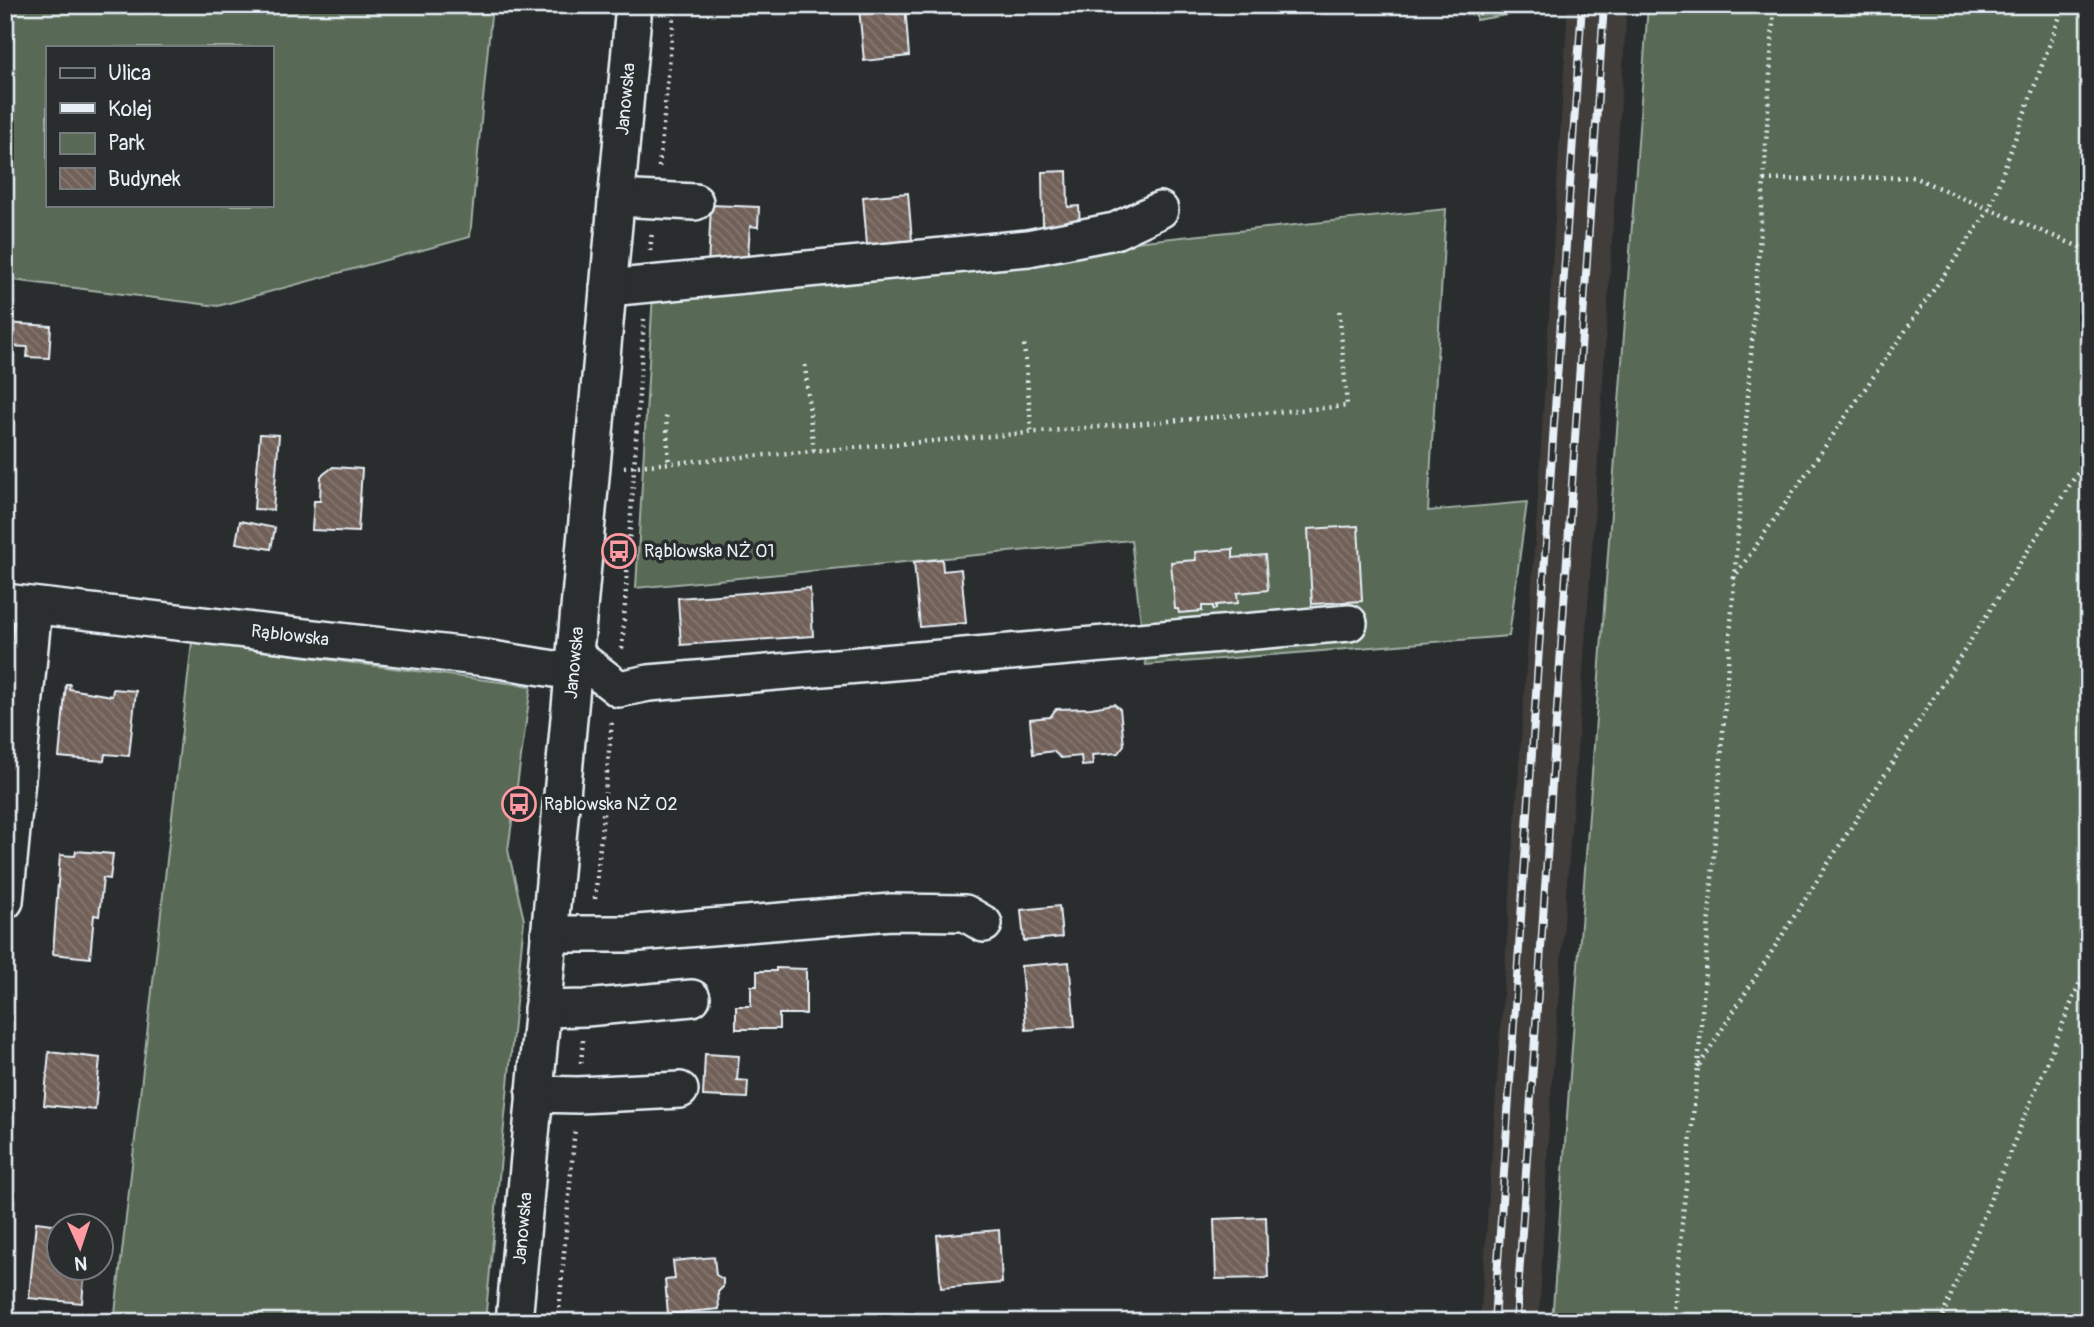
<svg xmlns="http://www.w3.org/2000/svg" width="2094" height="1327" font-family="Pangolin,sans-serif">
<defs>
<pattern id="building-back-hatch" width="6" height="6" patternUnits="userSpaceOnUse" patternTransform="scale(1.75)"><rect width="6" height="6" fill="#716159"/><path d="M-1 5l2 2M0 0l6 6M5-1l2 2" fill="none" stroke="#857872"/></pattern>
</defs>
<rect width="100%" height="100%" fill="#2a2d2e"/>
<filter id="ink" filterUnits="userSpaceOnUse"><feTurbulence type="fractalNoise" baseFrequency=".0143" numOctaves="2"/><feDisplacementMap in="SourceGraphic" scale="14" xChannelSelector="R" yChannelSelector="G"/><feConvolveMatrix kernelMatrix="1 2 1 2 8 2 1 2 1" color-interpolation-filters="sRGB"/></filter>
<g filter="url(#ink)">
<polygon fill="#3f3d3b" points="1568,5 1627,5 1592,552 1549,1123 1539,1322 1480,1322 1537,512"/>
<g fill="#596a54" stroke="#a0aea6" stroke-width="2" fill-rule="evenodd">
<path d="M5,5H492L470,237L218,306L5,279ZM271,47V205H47V47Z"/>
<polygon points="1476,5 1568,5 1476,20"/>
<polygon points="1648,5 2089,5 2089,1322 1552,1322"/>
<polygon points="1446,209 1428,511 1527,502 1509,636 1146,665 1131,540 636,588 653,293"/>
<polygon points="192,642 531,686 508,850 524,920 485,1322 114,1322"/>
</g>
<g fill="url(#building-back-hatch)" stroke="#e8f1f8" stroke-width="2">
<polygon points="905,5 909,56 864,61 859,8"/>
<polygon points="1067,171 1068,207 1079,206 1080,228 1043,229 1042,172"/>
<polygon points="908,193 912,241 867,245 863,197"/>
<polygon points="711,205 759,207 758,227 750,226 747,269 708,267"/>
<polygon points="5,323 51,326 49,358 27,357 28,347 5,346"/>
<polygon points="5,420 13,420 11,449 5,448"/>
<polygon points="260,434 279,435 273,510 254,509"/>
<polygon points="333,467 362,469 358,532 312,530 314,501 320,501 321,476"/>
<polygon points="240,521 275,528 271,549 236,543"/>
<polygon points="1358,526 1362,601 1312,604 1308,529"/>
<polygon points="1233,549 1233,558 1265,555 1268,590 1237,593 1238,603 1216,605 1216,609 1213,610 1213,606 1202,606 1202,611 1179,613 1178,609 1175,609 1171,562 1196,560 1195,552"/>
<polygon points="942,559 943,571 961,569 966,623 920,627 914,562"/>
<polygon points="810,588 813,636 681,645 678,598"/>
<polygon points="66,684 70,684 69,689 112,696 113,689 136,691 129,756 105,754 104,761 59,757"/>
<polygon points="1114,704 1120,709 1124,745 1118,753 1092,755 1093,765 1082,766 1081,756 1061,758 1053,751 1033,754 1030,719 1050,717 1056,709 1091,708"/>
<polygon points="76,851 113,854 110,879 103,878 99,916 94,915 90,958 53,954 60,855 75,856"/>
<polygon points="1059,906 1062,937 1024,941 1021,910"/>
<polygon points="1069,962 1075,1026 1026,1030 1021,966"/>
<polygon points="776,968 806,969 806,1014 779,1014 779,1029 736,1029 736,1006 751,1006 751,986 757,986 757,971 776,971"/>
<polygon points="49,1052 100,1058 95,1110 44,1105"/>
<polygon points="705,1054 739,1056 737,1080 748,1081 747,1098 703,1096"/>
<polygon points="1266,1217 1268,1278 1216,1279 1214,1219"/>
<polygon points="36,1222 69,1226 60,1226 60,1268 85,1268 82,1303 29,1298"/>
<polygon points="999,1230 1002,1283 941,1288 937,1235"/>
<polygon points="714,1257 716,1275 723,1279 723,1287 718,1292 719,1309 668,1314 665,1280 675,1279 673,1261"/>
</g>
<g fill="none" stroke-linecap="round" stroke-linejoin="round">
<g stroke="#e8f1f8" stroke-width="40">
<g id="minor">
<polyline points="616,198 695,202"/>
<polyline points="608,288 1028,248 1115,231 1160,210"/>
<path id="s1" d="M5,602L486,658L573,672"/>
<polyline points="575,655 619,689 649,683 1349,623"/>
<polyline points="5,901 34,606"/>
<polyline points="549,934 626,934 891,912 965,913 984,924"/>
<polyline points="542,1009 586,1008 692,998"/>
<polyline points="534,1094 578,1095 680,1090"/>
<path id="s2" d="M514,1322L634,5"/>
</g>
</g>
<g stroke="#e8f1f8" stroke-width="4.5" stroke-dasharray="2 5" stroke-linecap="butt">
<polyline points="659,167 675,5"/>
<polyline points="1764,180 1913,177 2089,251"/>
<polyline points="650,251 652,232"/>
<polyline points="1024,345 1032,435"/>
<polyline points="805,365 814,453"/>
<polyline points="666,416 669,464"/>
<polyline points="624,467 1347,406 1339,307"/>
<polyline points="1733,579 1989,210 2064,5"/>
<polyline points="622,649 644,319"/>
<polyline points="595,899 612,720"/>
<polyline points="581,1063 583,1040"/>
<polyline points="1698,1067 1764,180 1774,5"/>
<polyline points="558,1322 575,1127"/>
<polyline points="1672,1322 1698,1067 2089,455"/>
<polyline points="1940,1322 2089,960"/>
</g>
<use href="#minor" stroke="#2a2d2e" stroke-width="35"/>
<g stroke="#e8f1f8" stroke-width="8">
<g id="rail">
<polyline points="1494,1322 1582,5"/>
<polyline points="1516,1322 1604,5"/>
</g>
</g>
<use href="#rail" stroke="#2a2d2e" stroke-width="5" stroke-dasharray="16" stroke-linecap="butt"/>
</g>
</g>
<defs>
<g id="bus-ring" transform="scale(1.75)"><circle r="9.5" fill="#2a2d2e" stroke="#ff9aa2" stroke-width="1.5"/><path d="M-5-6H5V4H4V6H2V4H-2V6H-4V4H-5ZM-3.5-4V0h7V-4ZM-3.5 1.2v1.5H-2V1.2ZM2 1.2v1.5H3.5V1.2Z" fill="#ff9aa2"/></g>
</defs>
<g fill-rule="evenodd">
<use href="#bus-ring" x="619" y="551"/>
<use href="#bus-ring" x="519" y="804"/>
</g>
<g text-anchor="middle" stroke-width="7" stroke-linejoin="round" paint-order="stroke">
<g font-size="18" fill="#e8f1f8" stroke="#2a2d2e">
<text dy="6" stroke="none"><textPath href="#s2" startOffset="1228">Janowska</textPath></text>
<text dy="6" stroke="none"><textPath href="#s1" startOffset="287">Rąblowska</textPath></text>
<text dy="6" stroke="none"><textPath href="#s2" startOffset="662">Janowska</textPath></text>
<text dy="6" stroke="none"><textPath href="#s2" startOffset="94">Janowska</textPath></text>
</g>
<g font-size="18" fill="#e8f1f8" stroke="#2a2d2e" text-anchor="start">
<text x="644" y="557">Rąblowska NŻ 01</text>
<text x="544" y="810">Rąblowska NŻ 02</text>
</g>
</g>
<rect width="2094" height="1327" fill="none" stroke="#2a2d2e" stroke-width="28"/>
<rect x="14" y="14" width="2066" height="1299" fill="none" stroke="#e8f1f8" stroke-width="2.5" filter="url(#ink)"/>
<rect x="46" y="46" width="228" height="161" fill="#2a2d2e" stroke="#767b7f" stroke-width="2"/>
<rect x="60" y="68" width="35" height="10" fill="#2a2d2e" stroke="#767b7f" stroke-width="2"/>
<text x="108" y="80" font-size="21" fill="#e8f1f8">Ulica</text>
<rect x="60" y="103" width="35" height="10" fill="#e8f1f8" stroke="#767b7f" stroke-width="2"/>
<text x="108" y="116" font-size="21" fill="#e8f1f8">Kolej</text>
<rect x="60" y="133" width="35" height="21" fill="#596a54" stroke="#767b7f" stroke-width="2"/>
<text x="108" y="150" font-size="21" fill="#e8f1f8">Park</text>
<rect x="60" y="168" width="35" height="21" fill="url(#building-back-hatch)" stroke="#767b7f" stroke-width="2"/>
<text x="108" y="186" font-size="21" fill="#e8f1f8">Budynek</text>
<g transform="translate(80 1247) rotate(177)"><circle r="33" fill="#2a2d2e" stroke="#767b7f" stroke-width="2"/>
<path d="M0-5L12 26L0 18L-12 26Z" fill="#ff9aa2"/>
<text y="-10" font-size="19" font-weight="bold" text-anchor="middle" fill="#e8f1f8">N</text>
</g>
</svg>
